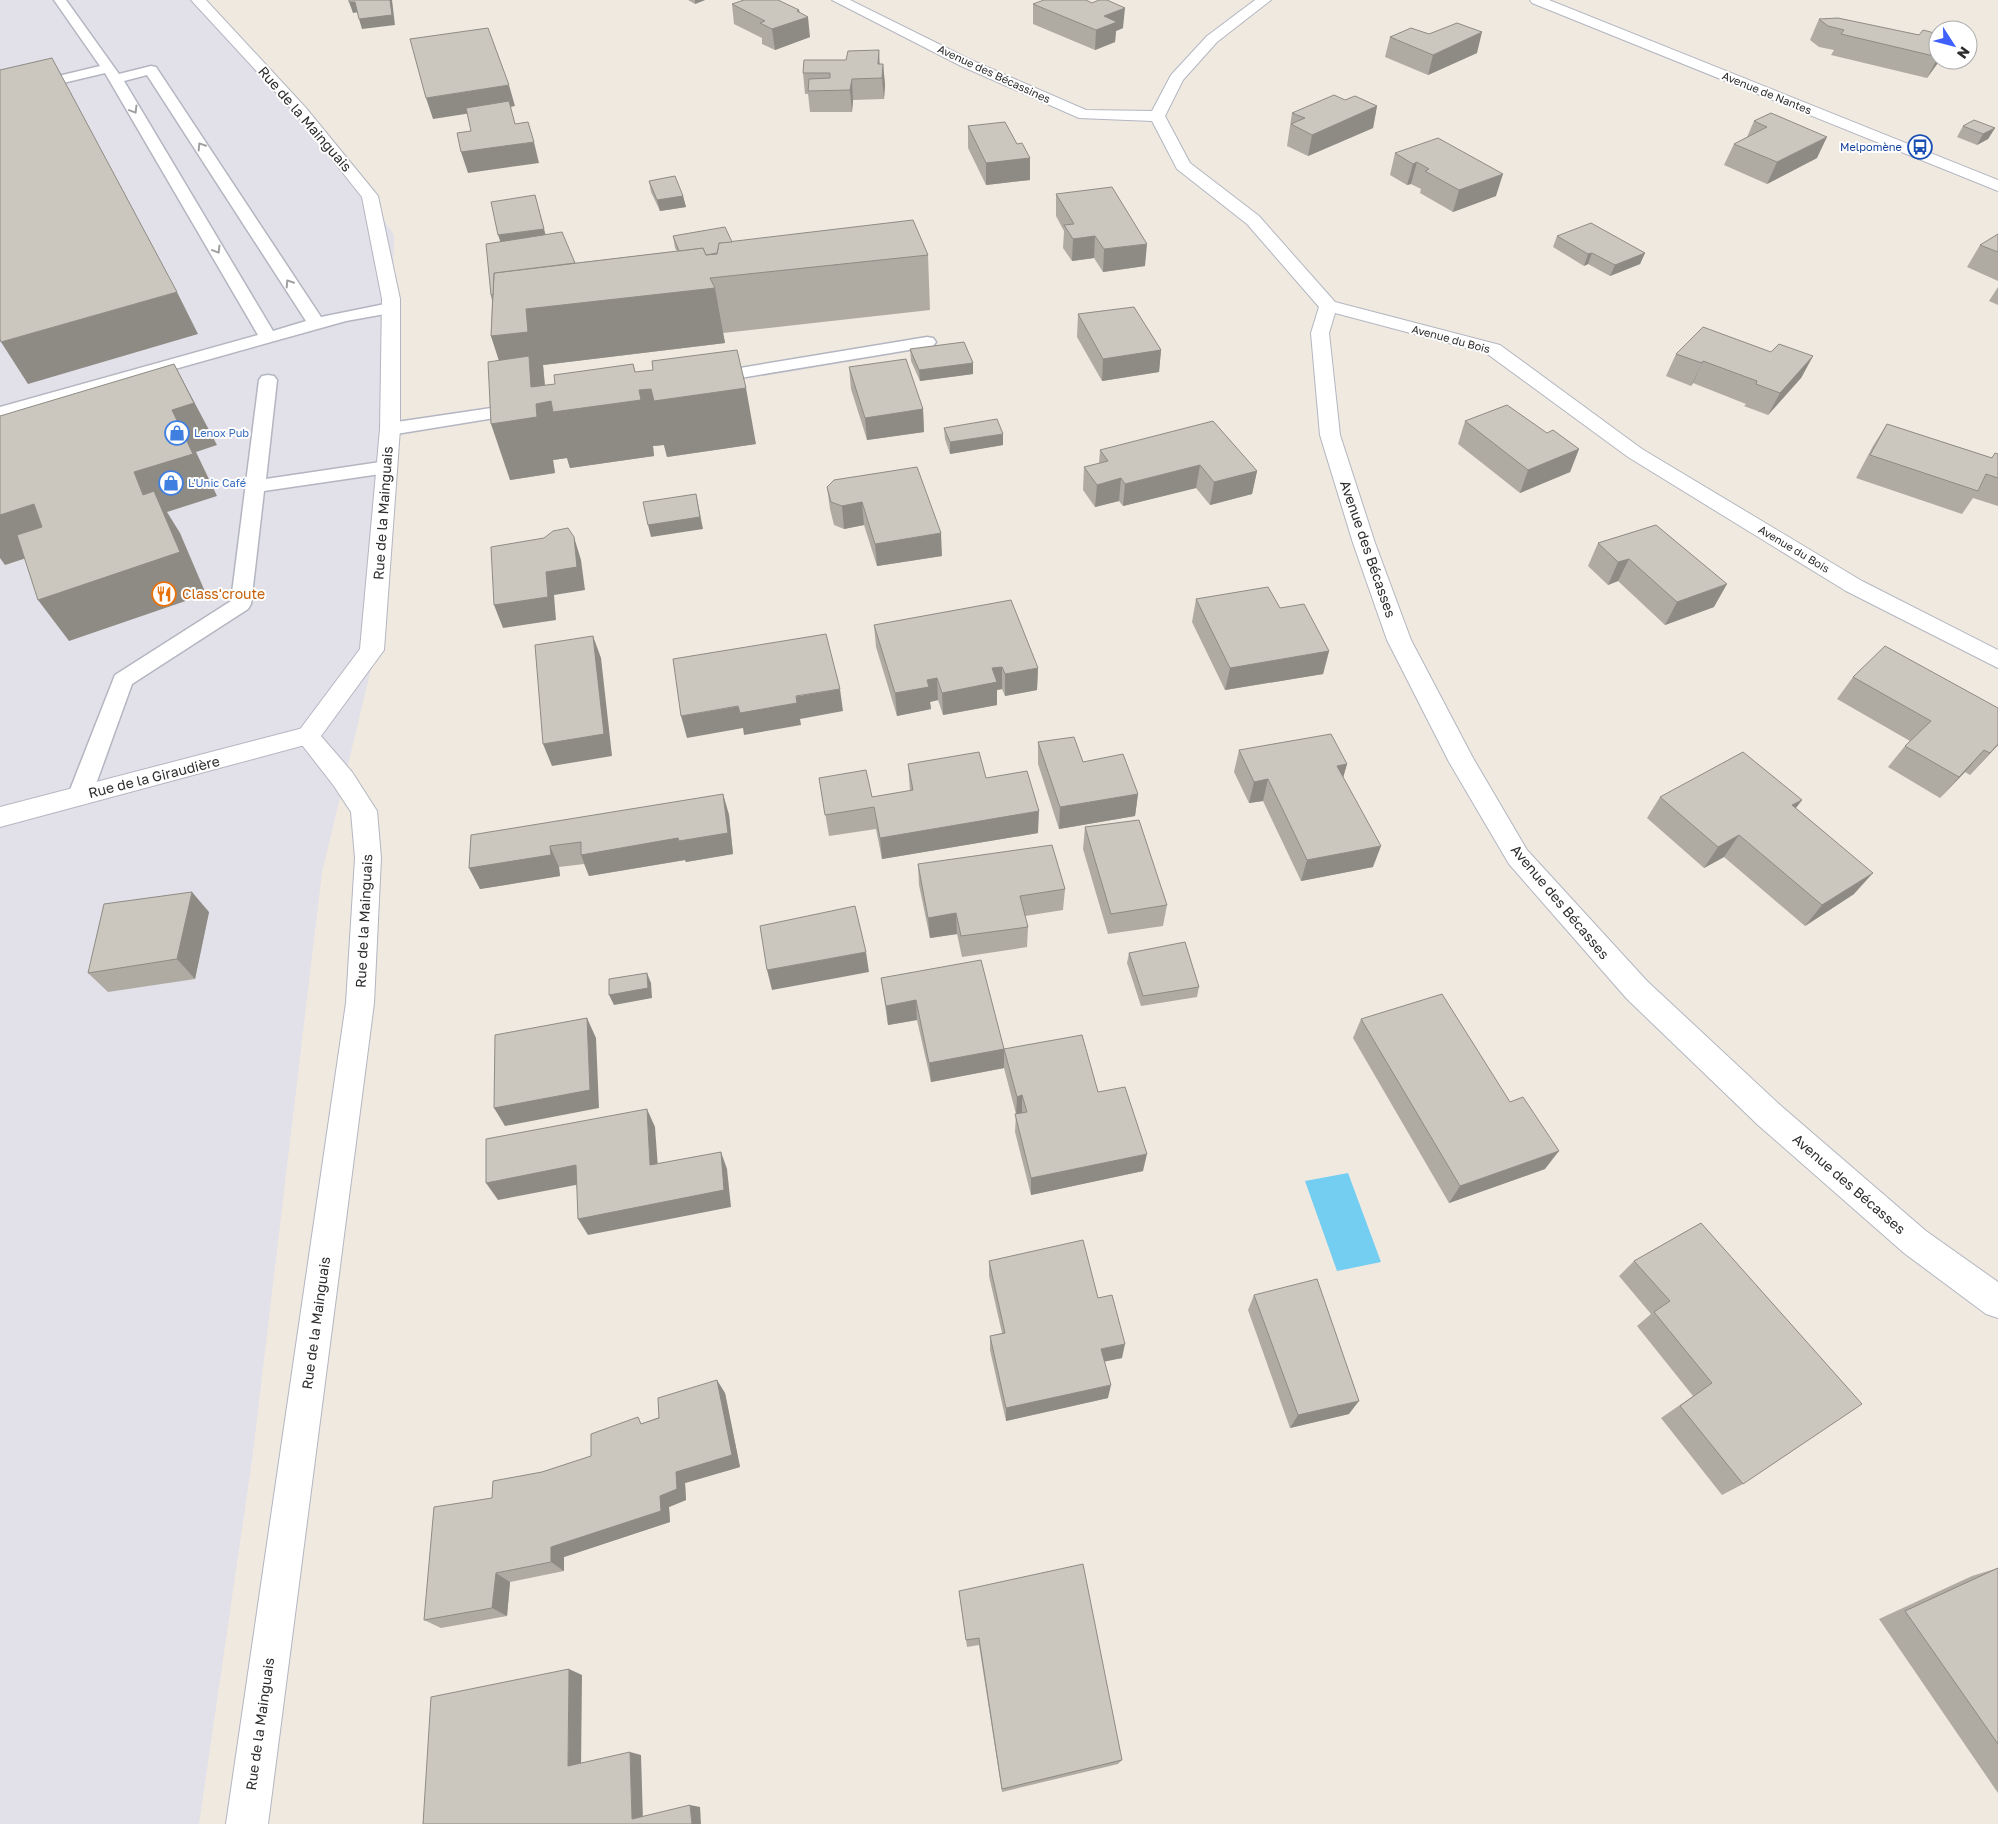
<svg xmlns="http://www.w3.org/2000/svg" width="1998" height="1824" font-family="'Golos Text',sans-serif">
<rect width="100%" height="100%" fill="#efe9e0"/>
<polygon fill="#e2e0e8" points="0,0 204,0 335,146 394,235 387,603 322,872 252,1460 199,1824 0,1824"/>
<polygon fill="#73cef1" points="1348,1173 1381,1262 1337,1271 1305,1181"/>
<g fill="none" stroke-linecap="round" stroke-linejoin="round">
<g stroke="#b3b6c1" stroke-width="3">
<g id="service">
<path d="M54,0H66L119,74L151,66L156,67L321,317L390,303L396,304L398,308L396,312L346,321L0,418V407L258,335L105,73L0,98V90L100,66ZM147,75L306,321L273,331L124,81Z"/>
<polygon points="927,337 933,338 936,342 933,346 710,383 704,382 701,378 704,374 710,373"/>
<polygon points="268,375 274,376 277,380 266,479 387,461 394,463 396,467 394,471 387,473 264,491 251,604 248,609 132,684 92,795 88,801 80,804 72,801 68,795 115,675 231,601 259,380 262,376"/>
<polygon points="525,403 531,404 534,408 531,412 390,435 383,433 381,429 383,425 390,423"/>
</g>
</g>
<g stroke="#b3b6c1" stroke-width="2">
<g id="minor">
<polygon points="832,0 850,0 971,60 1086,110 1152,111 1171,75 1207,36 1255,0 1271,0 1217,42 1183,80 1165,116 1190,163 1259,216 1335,302 1500,345 1642,449 1862,581 1998,650 1998,668 1846,591 1628,457 1486,353 1335,313 1329,333 1340,435 1375,543 1411,640 1473,758 1527,850 1647,981 1780,1105 1926,1231 1998,1282 1998,1318 1986,1314 1904,1253 1758,1125 1627,999 1509,864 1449,762 1387,640 1353,543 1320,435 1311,333 1319,307 1247,224 1177,169 1152,121 1079,118 961,66"/>
<polygon points="1530,0 1549,0 1998,180 1998,191 1532,3"/>
<polygon points="307,727 316,730 319,736 316,742 0,827 0,807"/>
</g>
</g>
<g stroke="#b3b6c1" stroke-width="2">
<polygon id="tertiary" points="191,0 206,0 306,108 378,196 400,299 400,429 384,650 321,736 352,772 377,811 381,858 374,1003 268,1824 226,1824 346,1003 355,858 351,812 334,786 295,736 360,649 380,429 382,299 362,197 296,114"/>
</g>
<use href="#service" fill="#fff" fill-rule="evenodd"/>
<use href="#minor" fill="#fff" fill-rule="evenodd"/>
<use href="#tertiary" fill="#fff" fill-rule="evenodd"/>
</g>
<g fill="#afaba3">
<polygon points="688,0 705,0 695,4"/>
<polygon points="732,4 799,10 810,37 775,50 762,44 762,38 734,24"/>
<polygon points="1033,4 1123,28 1116,31 1115,42 1095,50 1033,24"/>
<polygon points="1819,19 1919,35 1938,34 1938,60 1940,60 1927,78 1831,55 1834,50 1819,47 1810,40"/>
<polygon points="1390,37 1477,53 1428,75 1385,57"/>
<polygon points="879,50 879,64 883,64 885,85 884,99 853,100 852,112 810,112 808,94 805,94 803,73"/>
<polygon points="1345,100 1377,106 1373,128 1308,156 1287,146 1292,113"/>
<polygon points="1771,113 1817,158 1767,184 1724,165 1734,144 1747,137 1754,121"/>
<polygon points="968,126 1017,144 1030,158 1030,180 986,185 968,148"/>
<polygon points="1963,126 1995,128 1988,139 1977,145 1957,137"/>
<polygon points="1395,153 1496,196 1453,212 1420,193 1421,189 1411,184 1407,185 1390,175"/>
<polygon points="649,181 683,196 686,207 660,211 651,192"/>
<polygon points="1056,194 1145,266 1103,272 1094,258 1072,261 1063,248 1064,231 1056,216"/>
<polygon points="1998,234 1998,281 1967,267 1980,245"/>
<polygon points="545,235 575,263 677,251 675,248 673,236 732,242 928,255 930,310 723,333 725,343 543,365 545,385 555,384 633,364 635,372 756,444 667,457 664,445 653,446 654,456 570,468 567,458 553,460 555,473 510,480 499,360 491,336 492,301 491,295"/>
<polygon points="1557,236 1645,253 1640,264 1610,276 1588,264 1584,266 1553,247"/>
<polygon points="1998,287 1998,305 1989,301"/>
<polygon points="1078,314 1161,350 1159,372 1102,381 1077,337"/>
<polygon points="910,349 973,363 973,374 920,381 911,361"/>
<polygon points="1771,352 1813,356 1801,378 1768,415 1744,406 1746,404 1693,383 1691,386 1666,376 1676,354"/>
<polygon points="849,367 923,409 924,432 867,440 851,389"/>
<polygon points="1465,421 1547,433 1579,449 1570,472 1520,493 1458,444"/>
<polygon points="1887,424 1992,458 1998,454 1998,506 1973,498 1962,514 1856,478 1873,446"/>
<polygon points="944,428 1003,445 950,454 945,439"/>
<polygon points="1100,450 1257,471 1252,494 1210,505 1196,488 1123,506 1119,501 1095,507 1083,490 1084,467 1099,463"/>
<polygon points="834,480 942,556 877,566 864,525 844,529 834,525 830,509 827,487"/>
<polygon points="1656,525 1714,607 1665,625 1618,581 1608,585 1588,566 1598,543"/>
<polygon points="1196,599 1329,651 1323,674 1225,690 1192,622"/>
<polygon points="874,625 1038,668 1037,690 1005,696 1002,689 997,690 997,705 943,715 938,700 930,702 931,709 897,716 876,647"/>
<polygon points="1853,677 1998,745 1970,775 1965,772 1940,798 1888,767 1905,746 1910,741 1837,699"/>
<polygon points="1038,742 1083,762 1138,794 1135,816 1059,829 1038,764"/>
<polygon points="1239,750 1347,764 1343,777 1373,867 1301,881 1263,801 1249,803 1234,772"/>
<polygon points="908,764 986,778 1038,833 882,859 876,829 829,836 819,778 872,797 910,791"/>
<polygon points="723,794 729,815 733,854 686,862 685,860 589,876 584,864 559,867 560,876 480,889 469,868"/>
<polygon points="1660,797 1802,800 1795,809 1854,894 1805,926 1724,857 1704,868 1647,818"/>
<polygon points="1085,827 1167,905 1163,926 1108,934 1083,849"/>
<polygon points="918,864 1065,889 1063,910 1025,916 1028,927 1027,947 962,957 957,934 930,938 919,885"/>
<polygon points="209,912 195,979 108,992 88,973"/>
<polygon points="1129,953 1199,987 1197,997 1141,1006 1127,963"/>
<polygon points="881,978 1004,1049 1004,1068 931,1082 917,1020 888,1025"/>
<polygon points="1361,1019 1545,1169 1449,1203 1353,1038"/>
<polygon points="1004,1049 1098,1092 1143,1171 1031,1195 1015,1132 1016,1114 1004,1068"/>
<polygon points="1701,1223 1743,1484 1722,1495 1661,1418 1693,1396 1637,1326 1651,1314 1619,1276 1634,1261"/>
<polygon points="989,1261 1098,1298 1122,1358 1104,1361 1108,1398 1006,1421 990,1350 990,1336 1002,1333 989,1276"/>
<polygon points="1254,1295 1349,1414 1290,1428 1248,1310"/>
<polygon points="725,1393 740,1467 685,1483 686,1500 669,1507 670,1522 564,1557 564,1571 510,1582 507,1616 441,1628 424,1620 492,1498 542,1472 591,1456 643,1423"/>
<polygon points="1998,1568 1998,1793 1879,1619 1972,1576"/>
<polygon points="959,1591 1122,1760 1118,1764 1002,1792 979,1645 967,1647"/>
</g>
<g fill="#8e8b85">
<polygon points="390,0 392,0 395,25 362,29 359,19"/>
<polygon points="695,0 705,0 695,4"/>
<polygon points="349,2 355,2 359,12 353,13"/>
<polygon points="1125,8 1123,28 1116,31 1115,42 1095,50 1096,30 1104,16"/>
<polygon points="799,10 800,20 808,17 810,37 775,50 772,29"/>
<polygon points="1482,32 1477,53 1428,75 1433,55"/>
<polygon points="879,50 880,71 878,64"/>
<polygon points="1938,57 1938,60 1940,60 1927,78"/>
<polygon points="883,64 885,85 884,99 882,78"/>
<polygon points="852,79 853,100 852,112 850,90"/>
<polygon points="509,85 515,106 510,107 520,144 534,142 539,163 468,173 461,152 510,107 433,119 426,98"/>
<polygon points="1377,106 1373,128 1308,156 1312,135"/>
<polygon points="1995,128 1988,139 1977,145 1983,134"/>
<polygon points="1827,137 1817,158 1767,184 1777,162"/>
<polygon points="1030,158 1030,180 986,185 986,163"/>
<polygon points="1417,162 1411,184 1407,185 1413,164"/>
<polygon points="1503,174 1496,196 1453,212 1459,190"/>
<polygon points="535,195 547,240 502,246 498,235"/>
<polygon points="683,196 686,207 660,211 657,200"/>
<polygon points="1095,236 1094,258 1072,261 1073,239"/>
<polygon points="1147,244 1145,266 1103,272 1104,249"/>
<polygon points="1592,253 1588,264 1584,266 1588,254"/>
<polygon points="1645,253 1640,264 1610,276 1615,265"/>
<polygon points="715,288 725,343 543,365 545,388 633,364 640,390 651,389 746,388 756,444 667,457 664,445 653,446 654,456 570,468 567,458 553,460 555,473 510,480 491,424 509,392 491,336 498,318 491,295"/>
<polygon points="177,292 198,334 28,384 1,342"/>
<polygon points="1161,350 1159,372 1102,381 1103,359"/>
<polygon points="1813,356 1801,378 1768,415 1780,393"/>
<polygon points="1703,361 1693,383 1691,386 1702,363"/>
<polygon points="973,363 973,374 920,381 919,370"/>
<polygon points="174,364 217,445 196,452 217,496 167,512 180,533 206,594 69,641 38,600 143,495 134,472 172,410"/>
<polygon points="923,409 924,432 867,440 865,418"/>
<polygon points="1003,434 1003,445 950,454 950,442"/>
<polygon points="1579,449 1570,472 1520,493 1528,470"/>
<polygon points="1200,465 1196,488 1123,506 1125,484"/>
<polygon points="1257,471 1252,494 1210,505 1214,482"/>
<polygon points="1121,478 1119,501 1095,507 1097,485"/>
<polygon points="696,494 703,529 651,537 648,525"/>
<polygon points="862,502 864,525 844,529 842,506"/>
<polygon points="34,504 63,546 5,565 0,558 0,515"/>
<polygon points="941,533 942,556 877,566 875,544"/>
<polygon points="574,537 581,560 585,590 554,595 556,620 503,628 494,605 546,572"/>
<polygon points="1629,559 1618,581 1608,585 1618,562"/>
<polygon points="1727,584 1714,607 1665,625 1677,602"/>
<polygon points="593,636 601,658 612,756 552,766 543,744"/>
<polygon points="1329,651 1323,674 1225,690 1230,668"/>
<polygon points="1002,667 1002,689 997,690 997,705 943,715 942,693 992,668"/>
<polygon points="1038,668 1037,690 1005,696 1005,674"/>
<polygon points="937,678 938,700 930,702 931,709 897,716 895,693 927,680"/>
<polygon points="840,689 843,711 800,719 801,725 744,735 743,728 687,738 681,716"/>
<polygon points="1998,744 1998,745 1970,775"/>
<polygon points="1984,750 1965,772 1940,798 1959,777"/>
<polygon points="1347,764 1341,785 1337,766"/>
<polygon points="1268,779 1263,801 1249,803 1254,782"/>
<polygon points="723,794 729,815 733,854 686,862 685,860 589,876 581,855"/>
<polygon points="1138,794 1135,816 1059,829 1060,807"/>
<polygon points="1802,800 1786,821 1792,805"/>
<polygon points="1039,811 1038,833 882,859 880,838"/>
<polygon points="1739,835 1724,857 1704,868 1718,847"/>
<polygon points="550,846 559,867 560,876 480,889 469,868"/>
<polygon points="1381,846 1373,867 1301,881 1307,860"/>
<polygon points="1873,873 1854,894 1805,926 1822,905"/>
<polygon points="192,892 209,912 195,979 177,959"/>
<polygon points="956,913 957,934 930,938 928,918"/>
<polygon points="866,952 869,972 772,990 767,970"/>
<polygon points="647,973 651,983 652,998 614,1005 609,995"/>
<polygon points="916,1000 917,1020 888,1025 886,1006"/>
<polygon points="587,1018 596,1038 599,1108 505,1126 494,1108"/>
<polygon points="1004,1049 1004,1068 931,1082 929,1063"/>
<polygon points="1022,1095 1022,1113 1016,1115 1017,1097"/>
<polygon points="647,1109 655,1127 659,1182 650,1165"/>
<polygon points="1559,1151 1545,1169 1449,1203 1460,1186"/>
<polygon points="721,1152 727,1169 731,1207 588,1235 578,1219"/>
<polygon points="1147,1154 1143,1171 1031,1195 1031,1178"/>
<polygon points="576,1165 586,1183 498,1200 486,1183"/>
<polygon points="1125,1344 1122,1358 1098,1363 1101,1349"/>
<polygon points="717,1380 725,1393 740,1467 685,1483 686,1500 669,1507 670,1522 564,1557 564,1571 551,1562 551,1547 660,1496 676,1472"/>
<polygon points="1111,1385 1108,1398 1006,1421 1006,1408"/>
<polygon points="1359,1401 1349,1414 1290,1428 1298,1415"/>
<polygon points="496,1573 510,1582 507,1616 492,1608"/>
<polygon points="569,1669 582,1675 581,1769 568,1766"/>
<polygon points="630,1752 641,1755 643,1821 632,1819"/>
<polygon points="690,1805 700,1807 701,1824 692,1824"/>
</g>
<g fill="#cbc7be" stroke="#8e8b85">
<polygon points="349,0 390,0 392,15 359,19 355,2 349,2"/>
<polygon points="744,0 778,0 799,10 797,11 808,17 772,29 760,23 765,21 732,4"/>
<polygon points="1044,0 1086,0 1092,3 1099,0 1107,0 1125,8 1104,16 1117,22 1096,30 1033,4"/>
<polygon points="1838,18 1919,35 1923,30 1938,34 1938,57 1841,34 1844,30 1828,26 1819,19"/>
<polygon points="1457,23 1482,32 1433,55 1390,37 1411,28 1429,34"/>
<polygon points="488,28 509,85 426,98 410,39"/>
<polygon points="879,50 878,64 883,64 882,78 852,79 850,90 808,91 809,79 830,78 830,73 803,73 804,60 846,60 848,51"/>
<polygon points="52,58 177,292 1,342 0,339 0,70"/>
<polygon points="1334,95 1345,100 1355,96 1377,106 1312,135 1291,124 1305,118 1292,113"/>
<polygon points="509,101 515,124 528,122 534,142 461,152 457,133 471,131 466,108"/>
<polygon points="1771,113 1827,137 1777,162 1734,144 1767,127 1754,121"/>
<polygon points="1974,120 1995,128 1983,134 1963,126"/>
<polygon points="1005,122 1017,144 1022,143 1030,158 986,163 968,126"/>
<polygon points="1438,138 1503,174 1459,190 1425,171 1429,169 1417,162 1413,164 1395,153"/>
<polygon points="675,176 683,196 657,200 649,181"/>
<polygon points="1112,187 1147,244 1104,249 1095,236 1073,239 1064,225 1074,224 1056,194"/>
<polygon points="535,195 544,229 498,235 491,202"/>
<polygon points="913,220 928,255 710,278 715,288 526,309 528,332 491,336 494,273 703,248 706,255 717,254 719,243"/>
<polygon points="1591,223 1645,253 1615,265 1592,253 1588,254 1557,236"/>
<polygon points="725,227 732,242 719,243 717,253 706,255 703,248 679,251 673,236"/>
<polygon points="562,232 575,263 494,273 493,295 491,295 486,244"/>
<polygon points="1998,234 1998,252 1980,245"/>
<polygon points="1134,307 1161,350 1103,359 1078,314"/>
<polygon points="1703,327 1771,352 1779,344 1813,356 1780,393 1756,384 1757,381 1703,361 1702,363 1676,354"/>
<polygon points="964,342 973,363 919,370 910,349"/>
<polygon points="737,350 746,388 654,401 651,389 639,390 641,400 553,412 551,401 536,404 537,417 491,424 488,362 529,356 531,387 555,384 554,375 633,364 635,372 653,370 652,361"/>
<polygon points="906,359 923,409 865,418 849,367"/>
<polygon points="174,364 194,403 172,410 193,454 134,472 143,495 154,491 180,552 38,600 17,535 42,527 34,504 0,515 0,416"/>
<polygon points="1507,405 1547,433 1553,430 1579,449 1528,470 1465,421"/>
<polygon points="997,419 1003,434 950,442 944,428"/>
<polygon points="1213,421 1257,471 1214,482 1200,465 1125,484 1121,478 1097,485 1084,467 1108,461 1100,450"/>
<polygon points="1887,424 1992,458 1995,453 1998,454 1998,478 1986,474 1978,491 1870,455"/>
<polygon points="917,467 941,533 875,544 862,502 842,506 831,502 827,487 834,480"/>
<polygon points="696,494 700,517 648,525 643,502"/>
<polygon points="1656,525 1727,584 1677,602 1629,559 1618,562 1598,543"/>
<polygon points="568,528 574,537 577,567 546,572 548,597 494,605 491,547 544,538 553,531"/>
<polygon points="1268,587 1280,608 1304,604 1329,651 1230,668 1196,599"/>
<polygon points="1011,600 1038,668 1005,674 1002,667 992,668 997,682 942,693 937,678 927,680 929,687 895,693 874,625"/>
<polygon points="826,634 840,689 796,696 797,703 740,713 738,706 681,716 673,659"/>
<polygon points="593,636 604,734 543,744 535,645"/>
<polygon points="1885,646 1998,708 1998,744 1990,753 1984,750 1959,777 1905,746 1931,721 1853,677"/>
<polygon points="1331,734 1347,764 1337,766 1381,846 1307,860 1268,779 1254,782 1239,750"/>
<polygon points="1074,737 1083,762 1123,754 1138,794 1060,807 1038,742"/>
<polygon points="979,752 986,778 1027,771 1039,811 880,838 874,807 825,815 819,778 866,770 872,797 913,790 908,764"/>
<polygon points="1743,752 1802,800 1792,805 1873,873 1822,905 1739,835 1718,847 1660,797"/>
<polygon points="723,794 728,833 679,841 678,838 581,855 581,842 550,846 551,855 469,868 471,835"/>
<polygon points="1139,820 1167,905 1111,914 1085,827"/>
<polygon points="1052,845 1065,889 1020,896 1028,927 961,936 956,913 928,918 918,864"/>
<polygon points="192,892 177,959 88,973 104,904"/>
<polygon points="855,906 866,952 767,970 760,926"/>
<polygon points="1185,942 1199,987 1143,996 1129,953"/>
<polygon points="981,960 1004,1049 929,1063 916,1000 886,1006 881,978"/>
<polygon points="647,973 648,988 609,995 609,979"/>
<polygon points="1442,994 1510,1102 1523,1097 1559,1151 1460,1186 1361,1019"/>
<polygon points="587,1018 590,1090 494,1108 495,1035"/>
<polygon points="1082,1035 1098,1092 1125,1087 1147,1154 1031,1178 1015,1114 1027,1112 1022,1095 1017,1097 1004,1049"/>
<polygon points="647,1109 650,1165 721,1152 724,1190 578,1219 576,1165 486,1183 486,1139"/>
<polygon points="1701,1223 1862,1404 1743,1484 1680,1406 1712,1383 1654,1312 1670,1301 1634,1261"/>
<polygon points="1083,1240 1098,1298 1112,1295 1125,1344 1101,1349 1111,1385 1006,1408 990,1336 1005,1333 989,1261"/>
<polygon points="1317,1279 1359,1401 1298,1415 1254,1295"/>
<polygon points="717,1380 732,1455 676,1472 677,1489 660,1496 661,1511 551,1547 551,1562 496,1573 492,1608 424,1620 434,1507 492,1498 493,1481 542,1472 591,1456 591,1434 638,1417 641,1424 659,1418 658,1398"/>
<polygon points="1083,1564 1122,1760 1002,1789 979,1638 966,1640 959,1591"/>
<polygon points="1998,1568 1998,1744 1905,1611"/>
<polygon points="569,1669 568,1766 630,1752 632,1819 690,1805 692,1824 423,1824 431,1697"/>
</g>
<defs><path id="oneway-chevron" d="M-2-3.5L2.5 0L-2 3.5" fill="none" stroke-width="1.6" stroke-linecap="round" stroke-linejoin="round" transform="scale(1.25)"/></defs>
<g stroke="#a0a0a0">
<use href="#oneway-chevron" transform="translate(134 110) rotate(59)"/>
<use href="#oneway-chevron" transform="translate(201 146) rotate(-123)"/>
<use href="#oneway-chevron" transform="translate(217 250) rotate(59)"/>
<use href="#oneway-chevron" transform="translate(289 283) rotate(-123)"/>
</g>
<defs>
<g id="bus-ring" transform="scale(1.25)"><circle r="9.5" fill="#fff" stroke="#1a4fb4" stroke-width="1.5"/><path d="M-5-6H5V4H4V6H2V4H-2V6H-4V4H-5ZM-3.5-4V0h7V-4ZM-3.5 1.2v1.5H-2V1.2ZM2 1.2v1.5H3.5V1.2Z" fill="#1a4fb4"/></g>
<g id="shop-ring" transform="scale(1.25)"><circle r="9.5" fill="#fff" stroke="#3f7fe0" stroke-width="1.5"/><path d="M-5-2.5h2.3a2.7 3.5 0 0 1 5.4 0H5L5.5 6h-11ZM-1.5-2.5h3a1.5 2.3 0 0 0-3 0Z" fill="#3f7fe0"/></g>
<g id="restaurant-ring" transform="scale(1.25)"><circle r="9.5" fill="#fff" stroke="#e8710a" stroke-width="1.5"/><path d="M-5-6h1v4h1v-4h1v4h1v-4h1v5L-1.5 .5V6h-2V.5L-5-1ZM5-6V6H3V1.5H1.5Q1.5-4 5-6Z" fill="#e8710a"/></g>
</defs>
<g fill-rule="evenodd">
<use href="#bus-ring" x="1920" y="147"/>
<use href="#shop-ring" x="177" y="433"/>
<use href="#shop-ring" x="171" y="483"/>
<use href="#restaurant-ring" x="164" y="594"/>
</g>
<g text-anchor="middle" stroke-width="4" stroke-linejoin="round" paint-order="stroke">
<g font-size="11" fill="#2d2d2d" stroke="#fff">
<text transform="translate(994 74) rotate(25)" y="4">Avenue des Bécassines</text>
<text transform="translate(1767 93) rotate(22)" y="4">Avenue de Nantes</text>
<text transform="translate(1451 339) rotate(15)" y="4">Avenue du Bois</text>
<text transform="translate(1794 549) rotate(31)" y="4">Avenue du Bois</text>
</g>
<g font-size="11" fill="#164399" stroke="#fff" text-anchor="end">
<text x="1902" y="151">Melpomène</text>
</g>
<g font-size="11" fill="#366cbe" stroke="#fff" text-anchor="start">
<text x="194" y="437">Lenox Pub</text>
<text x="188" y="487">L'Unic Café</text>
</g>
<g font-size="14" fill="#2d2d2d" stroke="#fff">
<text transform="translate(305 119) rotate(49)" y="5">Rue de la Mainguais</text>
<text transform="translate(383 513) rotate(-86)" y="5">Rue de la Mainguais</text>
<text transform="translate(1368 549) rotate(71)" y="5">Avenue des Bécasses</text>
<text transform="translate(154 777) rotate(-14)" y="5">Rue de la Giraudière</text>
<text transform="translate(1560 902) rotate(50)" y="5">Avenue des Bécasses</text>
<text transform="translate(364 921) rotate(-87)" y="5">Rue de la Mainguais</text>
<text transform="translate(1849 1184) rotate(41)" y="5">Avenue des Bécasses</text>
<text transform="translate(316 1323) rotate(-82)" y="5">Rue de la Mainguais</text>
<text transform="translate(260 1724) rotate(-82)" y="5">Rue de la Mainguais</text>
</g>
<g font-size="14" fill="#c56008" stroke="#fff" text-anchor="start">
<text x="182" y="599">Class'croute</text>
</g>
</g>
<g transform="translate(1953 45) rotate(126)"><circle r="24" fill="#ffffff" stroke="#ababab"/>
<path d="M0-4L9 19L0 12L-9 19Z" fill="#3f60fd"/>
<text y="-8" font-size="14" font-weight="bold" text-anchor="middle" fill="#2d2d2d">N</text>
</g>
</svg>
